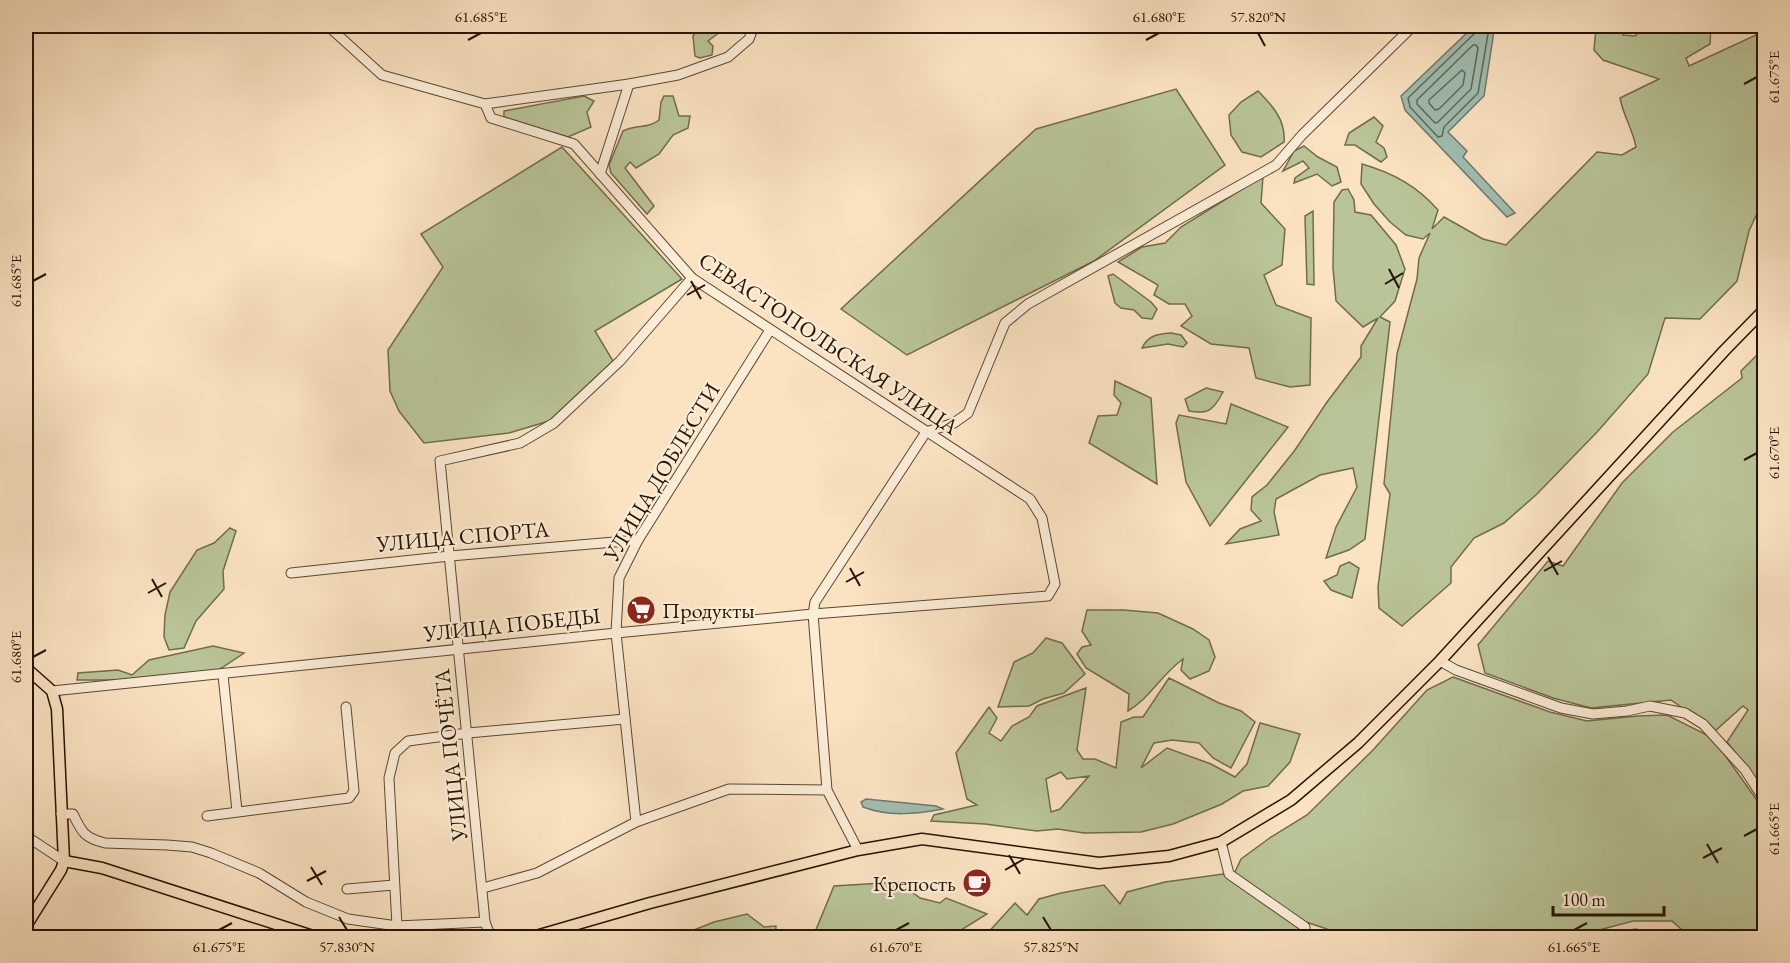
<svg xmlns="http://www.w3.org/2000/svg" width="1790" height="963" font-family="'EB Garamond',serif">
<rect width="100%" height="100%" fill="#fbe3c2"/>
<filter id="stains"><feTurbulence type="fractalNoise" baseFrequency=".00333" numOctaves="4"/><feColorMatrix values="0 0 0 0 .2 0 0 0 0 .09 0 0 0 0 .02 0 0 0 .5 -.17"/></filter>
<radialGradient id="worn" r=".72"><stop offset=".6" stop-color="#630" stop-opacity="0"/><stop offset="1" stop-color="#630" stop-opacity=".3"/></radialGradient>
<g fill="#b9c598" stroke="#706c4c" stroke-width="1.5" fill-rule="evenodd">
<polygon points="699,26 723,26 724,29 708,41 713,46 712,55 700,58 695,56 693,36"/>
<path d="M1594,26H1625L1623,35L1635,36L1644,26H1711L1710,44L1686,58L1689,66L1758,34L1764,56V198L1749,231L1737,281L1700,319L1665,318L1648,374L1598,431L1537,494L1504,523L1474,538L1451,567V583L1402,626L1379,608L1378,587L1390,494L1384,484L1397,354L1417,279L1419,258L1430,233L1423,239L1406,235L1390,222L1374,204L1361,184L1362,164C1393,173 1417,186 1438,210L1432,229L1444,217L1483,239L1506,245L1597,152L1622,155L1636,147C1633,130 1623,115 1620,98L1659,79L1603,60L1594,50L1596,28Z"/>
<polygon points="1176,89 1225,165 1094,261 907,355 841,309 1036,129"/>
<path d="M1258,91C1272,105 1286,120 1284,142L1261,157L1242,152L1231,135L1229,115L1241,102Z"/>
<polygon points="584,96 594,101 587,112 591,127 568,137 504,117 504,111"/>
<path d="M664,96H673L679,116H690L688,128L673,135L659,154L636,168L630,162L625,168L654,206L647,214L611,173L609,165L623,131C637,124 648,129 659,120L661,102Z"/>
<polygon points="1374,117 1383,126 1376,142 1384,148 1387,157 1381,162 1355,145 1345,145 1349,133"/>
<polygon points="1304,146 1318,157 1337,167 1341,182 1332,186 1317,174 1294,183 1295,178 1309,168 1303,161 1283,171 1294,151"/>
<polygon points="562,147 682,279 595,331 613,361 549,421 509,433 424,443 399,411 390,391 388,350 443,267 421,234"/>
<polygon points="1263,176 1261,203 1285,229 1282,265 1264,275 1276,305 1311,318 1310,385 1290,387 1256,378 1249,348 1211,344 1181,326 1192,316 1185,304 1169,304 1154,295 1158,285 1118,262 1142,247 1165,243 1181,227"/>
<polygon points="1348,189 1354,200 1355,212 1371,215 1396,245 1405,269 1395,301 1380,317 1390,322 1365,539 1349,550 1326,558 1336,527 1357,487 1353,468 1320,475 1276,499 1274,512 1279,535 1226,544 1240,529 1261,521 1251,510 1252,497 1267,485 1295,450 1327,402 1361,357 1361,346 1378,318 1363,327 1336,301 1333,268 1334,202 1342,190"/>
<polygon points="1313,211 1314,285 1307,284 1305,216"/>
<polygon points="1113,274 1151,302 1157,309 1152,319 1142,318 1134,310 1121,308 1115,303 1108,276"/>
<path d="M1171,333L1181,335L1187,343L1183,347L1168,344L1142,348C1148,335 1158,334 1171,333Z"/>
<polygon points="1764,348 1764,789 1727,742 1748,710 1743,706 1715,731 1671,700 1591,708 1553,698 1485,673 1478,645 1548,561 1563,566 1622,483 1673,432 1742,378 1741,371"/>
<polygon points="1115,381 1151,398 1157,484 1089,443 1098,416 1117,415 1121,403 1114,395"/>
<path d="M1206,388L1223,392C1214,409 1209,415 1189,411L1185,399Z"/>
<polygon points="1231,404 1288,427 1210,526 1186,482 1176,423 1179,415 1226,424"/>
<polygon points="230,528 236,531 223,571 224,589 196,621 184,648 169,650 164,637 165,615 170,592 197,550 214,543"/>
<polygon points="1349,562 1359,568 1352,598 1331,590 1324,581 1337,575 1340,566"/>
<path d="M1087,610H1123L1158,613L1193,629L1209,640L1215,657L1209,671L1190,679L1181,670L1183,659C1162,674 1150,698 1128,711L1129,694L1086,668L1077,654L1082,647L1091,645L1082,631Z"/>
<polygon points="1046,638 1062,643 1085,674 1064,693 1043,699 1029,706 998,707 1014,662 1033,653"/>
<polygon points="213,646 244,653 217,671 126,680 77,680 78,673 118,670 132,675 149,660"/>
<polygon points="1453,677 1550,712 1587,721 1638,716 1667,715 1707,735 1724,754 1764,810 1764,937 1690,937 1672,921 1633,921 1573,937 1326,937 1333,931 1306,922 1234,874 1241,859 1271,837 1307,815 1373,750 1427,690"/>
<path d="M1169,678L1219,703L1241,711L1255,722L1231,768L1213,758L1199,743L1172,740L1154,743L1141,768L1167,748L1211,764L1235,777L1247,764L1260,723L1300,734L1290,762L1268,786L1243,791L1222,804L1173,824L1141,832L1084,833L1058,829L1037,831L985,824L931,821L934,815L977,805L967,799L956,753L989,707L997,718L989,733L1001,741L1012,726L1029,717L1037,706L1086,688L1077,750L1083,759H1095L1116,768L1121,722L1134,717H1143ZM1061,772L1067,779L1089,776L1060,809L1051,812L1046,779Z"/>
<polygon points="1223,874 1299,928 1300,937 983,938 1015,903 1027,915 1039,899 1061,893 1104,885 1120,904 1127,892 1165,882"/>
<polygon points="899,882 920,898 940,903 946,898 987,914 950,937 822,938 815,932 834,886"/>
<polygon points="747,914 764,927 776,926 775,937 688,937 691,931 714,922"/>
</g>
<g fill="#9fbeb1" stroke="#6f7a6b" stroke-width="1.5">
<polygon points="1474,26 1489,26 1494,31 1484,96 1448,132 1467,151 1463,157 1515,213 1507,217 1405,110 1401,96"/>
<path d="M866,799L936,806L943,809C916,814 889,817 863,807L861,802Z"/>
<polygon points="1635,929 1666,935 1669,937 1596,937"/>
</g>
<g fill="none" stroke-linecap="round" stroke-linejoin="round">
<g stroke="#626859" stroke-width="1.5">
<polyline points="1478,26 1476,32 1408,98 1410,107 1438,137 1442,136 1444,127 1478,93 1488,34 1485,26"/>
<polygon points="1473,45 1476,45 1478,48 1471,89 1438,122 1435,123 1417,104 1417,100"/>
<polygon points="1462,70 1465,73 1463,85 1439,109 1435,110 1429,103 1429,100"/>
</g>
<g stroke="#5b4731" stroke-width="11">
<g id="minor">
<polyline points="328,26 382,75 485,104 629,84 678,75 728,57 749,39 754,26"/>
<polyline points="600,174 629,84"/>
<polyline points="291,573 450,556 638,540"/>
<polyline points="1440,661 1456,670 1561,708 1593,714 1627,711 1650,706 1685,713 1703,724 1745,770 1764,799"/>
<polyline points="223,675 237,811"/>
<polyline points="52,691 616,633 813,614 1048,596 1055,584 1042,518 1030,499 692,278 574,144 491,118 485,104"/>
<path d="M61,814H73C82,833 85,838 105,843L167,845L192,847L211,853L259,873L306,902L348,919L397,926L485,922"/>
<polyline points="207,816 349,798 354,791 346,707"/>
<polyline points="636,822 616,633 619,578 638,540 770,330"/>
<polyline points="26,836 64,861"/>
<polyline points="1221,842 1229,874 1305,927 1306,938"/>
<polyline points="858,850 827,790 813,614 815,602 926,432 954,423 968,413 1005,323 1028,304 1276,165 1302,135 1413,26"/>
<polyline points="483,888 537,873 636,822 729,789 827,790"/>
<polyline points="347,889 394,885"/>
<polyline points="397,926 389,778 395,753 408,741 468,733 625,719"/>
<polyline points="491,938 485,922 440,461 520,443 554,423 620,361 692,278"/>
</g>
</g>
<g stroke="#261301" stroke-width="13">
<g id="major">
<polyline points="26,668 52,691 57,709 64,861 61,870 26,926"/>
<polyline points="64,861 102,868 319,938"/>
<polyline points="529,938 650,903 858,850 922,839 1099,863 1169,856 1221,842 1291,800 1358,743 1440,661 1724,351 1764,310"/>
</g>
</g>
<use href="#minor" stroke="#fcedd7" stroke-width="9"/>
<use href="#major" stroke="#fbe3c2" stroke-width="10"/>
</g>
<path fill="none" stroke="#261301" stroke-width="2" d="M1258,33L1265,46M468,40L481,33M1146,40L1159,33M1744,84L1757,77M1389,269L1399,288M33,281L46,274M691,281L701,299M1385,284L1403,273M687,295L705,285M1744,460L1757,453M1548,557L1558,575M850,568L860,586M1544,571L1562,561M152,579L162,597M846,582L864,572M148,593L166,583M33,657L46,650M1744,836L1757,829M1707,844L1718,863M1009,855L1020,874M1703,858L1722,848M311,867L322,885M1005,870L1024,859M307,881L326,871M339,917L347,930M1043,917L1051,930M219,930L232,923M896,930L909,923M1574,930L1587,923"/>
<defs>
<g id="supermarket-disc" transform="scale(1.5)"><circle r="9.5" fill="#8f2418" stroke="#fcedd7"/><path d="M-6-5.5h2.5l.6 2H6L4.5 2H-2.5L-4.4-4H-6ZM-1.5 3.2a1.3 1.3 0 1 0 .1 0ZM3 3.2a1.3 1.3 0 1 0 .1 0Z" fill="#fff"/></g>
<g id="cafe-disc" transform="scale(1.5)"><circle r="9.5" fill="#8f2418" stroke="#fcedd7"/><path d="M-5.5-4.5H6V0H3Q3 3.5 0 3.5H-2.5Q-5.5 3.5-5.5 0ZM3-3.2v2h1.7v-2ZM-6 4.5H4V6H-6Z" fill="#fff"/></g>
</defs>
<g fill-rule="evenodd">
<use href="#supermarket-disc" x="641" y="610"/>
<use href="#cafe-disc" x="977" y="883"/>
</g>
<g text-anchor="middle" stroke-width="4.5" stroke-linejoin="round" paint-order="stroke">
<g font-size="22" fill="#261301" stroke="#fcedd7">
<text transform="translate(829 343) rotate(34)" y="8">СЕВАСТОПОЛЬСКАЯ УЛИЦА</text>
<text transform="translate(661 472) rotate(-59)" y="8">УЛИЦА ДОБЛЕСТИ</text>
<text transform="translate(463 536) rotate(-5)" y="8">УЛИЦА СПОРТА</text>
<text transform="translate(512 624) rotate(-6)" y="8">УЛИЦА ПОБЕДЫ</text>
<text transform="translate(450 755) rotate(-96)" y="8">УЛИЦА ПОЧЁТА</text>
</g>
<g font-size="22" fill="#261301" stroke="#fcedd7" text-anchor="start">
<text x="662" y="618">Продукты</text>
<text x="956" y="891" text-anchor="end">Крепость</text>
</g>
</g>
<rect width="1790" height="963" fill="none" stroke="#fbe3c2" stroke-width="66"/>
<path d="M1553 906v9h111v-9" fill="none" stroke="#261301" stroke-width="3"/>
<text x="1562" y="906" font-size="18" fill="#261301" stroke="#fcedd7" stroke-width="4.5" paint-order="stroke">100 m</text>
<rect x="33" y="33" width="1724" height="897" fill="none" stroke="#261301" stroke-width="2"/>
<g font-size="15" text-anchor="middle" fill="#261301">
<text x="481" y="22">61.685°E</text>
<text x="1159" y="22">61.680°E</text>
<text x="1258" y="22">57.820°N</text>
<text transform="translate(1774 77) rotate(-90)" y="5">61.675°E</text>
<text transform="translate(16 281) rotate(-90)" y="5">61.685°E</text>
<text transform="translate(1774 453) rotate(-90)" y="5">61.670°E</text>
<text transform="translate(16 657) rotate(-90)" y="5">61.680°E</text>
<text transform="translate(1774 829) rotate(-90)" y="5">61.665°E</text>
<text x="219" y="952">61.675°E</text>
<text x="347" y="952">57.830°N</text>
<text x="896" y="952">61.670°E</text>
<text x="1051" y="952">57.825°N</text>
<text x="1574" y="952">61.665°E</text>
</g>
<rect width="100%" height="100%" filter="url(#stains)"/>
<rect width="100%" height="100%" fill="url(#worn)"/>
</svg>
